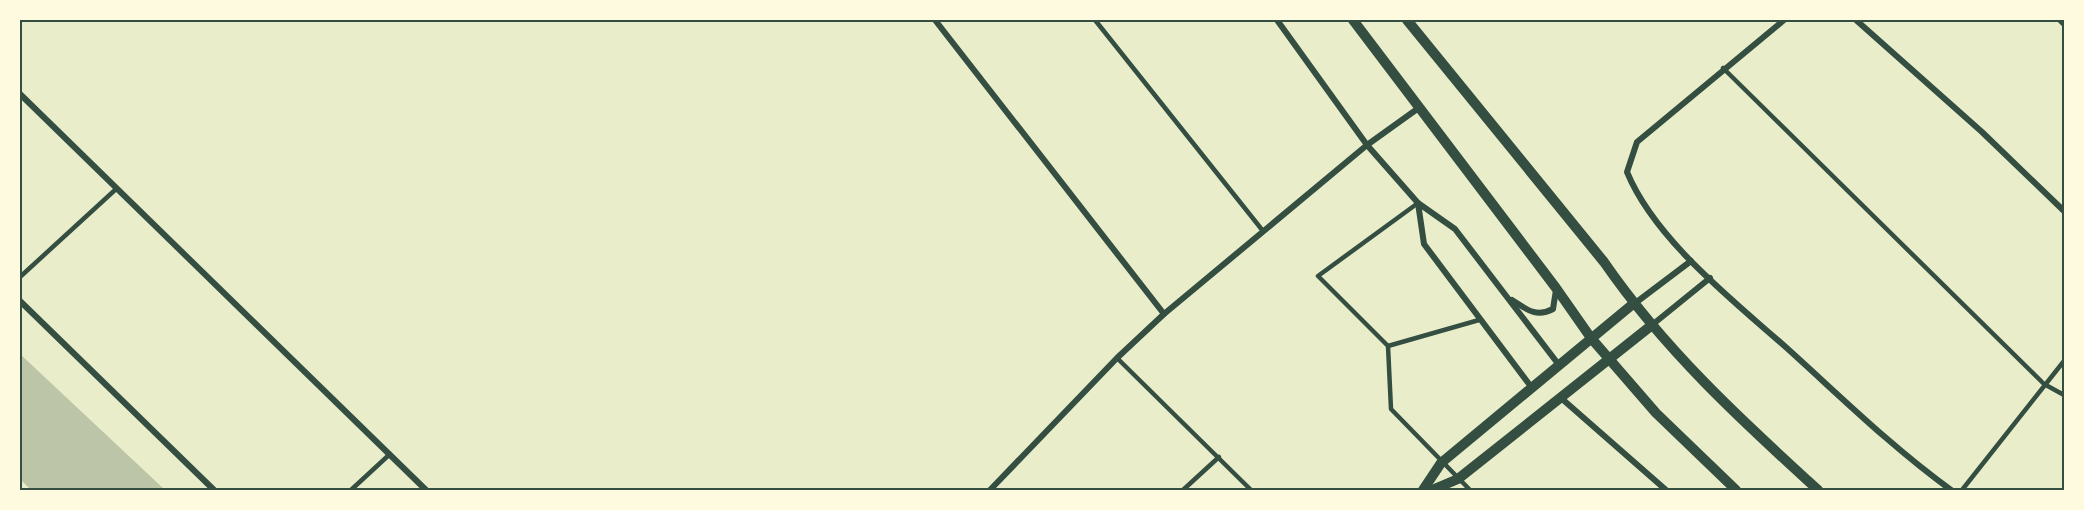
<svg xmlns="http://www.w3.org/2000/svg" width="2084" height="510" font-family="'Sofia Sans Condensed',sans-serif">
<rect width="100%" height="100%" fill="#e9edc9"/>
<polygon fill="#bcc5a7" points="20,354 165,490 31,490 20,479"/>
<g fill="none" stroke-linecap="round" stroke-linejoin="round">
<g stroke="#344e41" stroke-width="4.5">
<polyline points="1095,20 1263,231"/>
<polyline points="2059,20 2064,25"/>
<polyline points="1723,68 2044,384 2064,395"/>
<polyline points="1418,203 1318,276 1388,346 1391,409 1470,490"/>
<polyline points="20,277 115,190"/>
<polyline points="1388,346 1479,320"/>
<polyline points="1117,358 1251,490"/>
<polyline points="351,490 390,454"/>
<polyline points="1183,490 1219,457"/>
<polyline points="1962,490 2064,361"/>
</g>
<g stroke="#344e41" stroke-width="6">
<polyline points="935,20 1164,314"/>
<polyline points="1277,20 1367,145 1418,203 1424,244 1532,388"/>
<path d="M1784,20L1637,142L1627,172C1655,240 1734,301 1789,350C1842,398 1893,448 1951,490"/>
<polyline points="1856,20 1982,132 2064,211"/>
<polyline points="20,94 426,490"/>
<polyline points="1418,203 1455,229 1559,365"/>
<path d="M1512,300C1526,309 1536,318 1553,309L1556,290"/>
<polyline points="20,301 214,490"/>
<polyline points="1634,304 1691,261"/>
<polyline points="1652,325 1710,278"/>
<polyline points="1561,398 1666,490"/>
<polyline points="990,490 1117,358 1164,314 1367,145 1420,107"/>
</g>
<g stroke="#344e41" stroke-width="10">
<polyline points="1353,20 1556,288 1591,338 1656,413 1736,490"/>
<path d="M1407,20L1604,262C1664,349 1740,419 1818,490"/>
<polyline points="1423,490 1441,463 1633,304"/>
<polyline points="1432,490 1458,479 1652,325"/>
</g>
</g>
<rect width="2084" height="510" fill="none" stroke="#fefae0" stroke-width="42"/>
<rect x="21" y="21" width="2042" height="468" fill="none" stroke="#344e41" stroke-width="2"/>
</svg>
